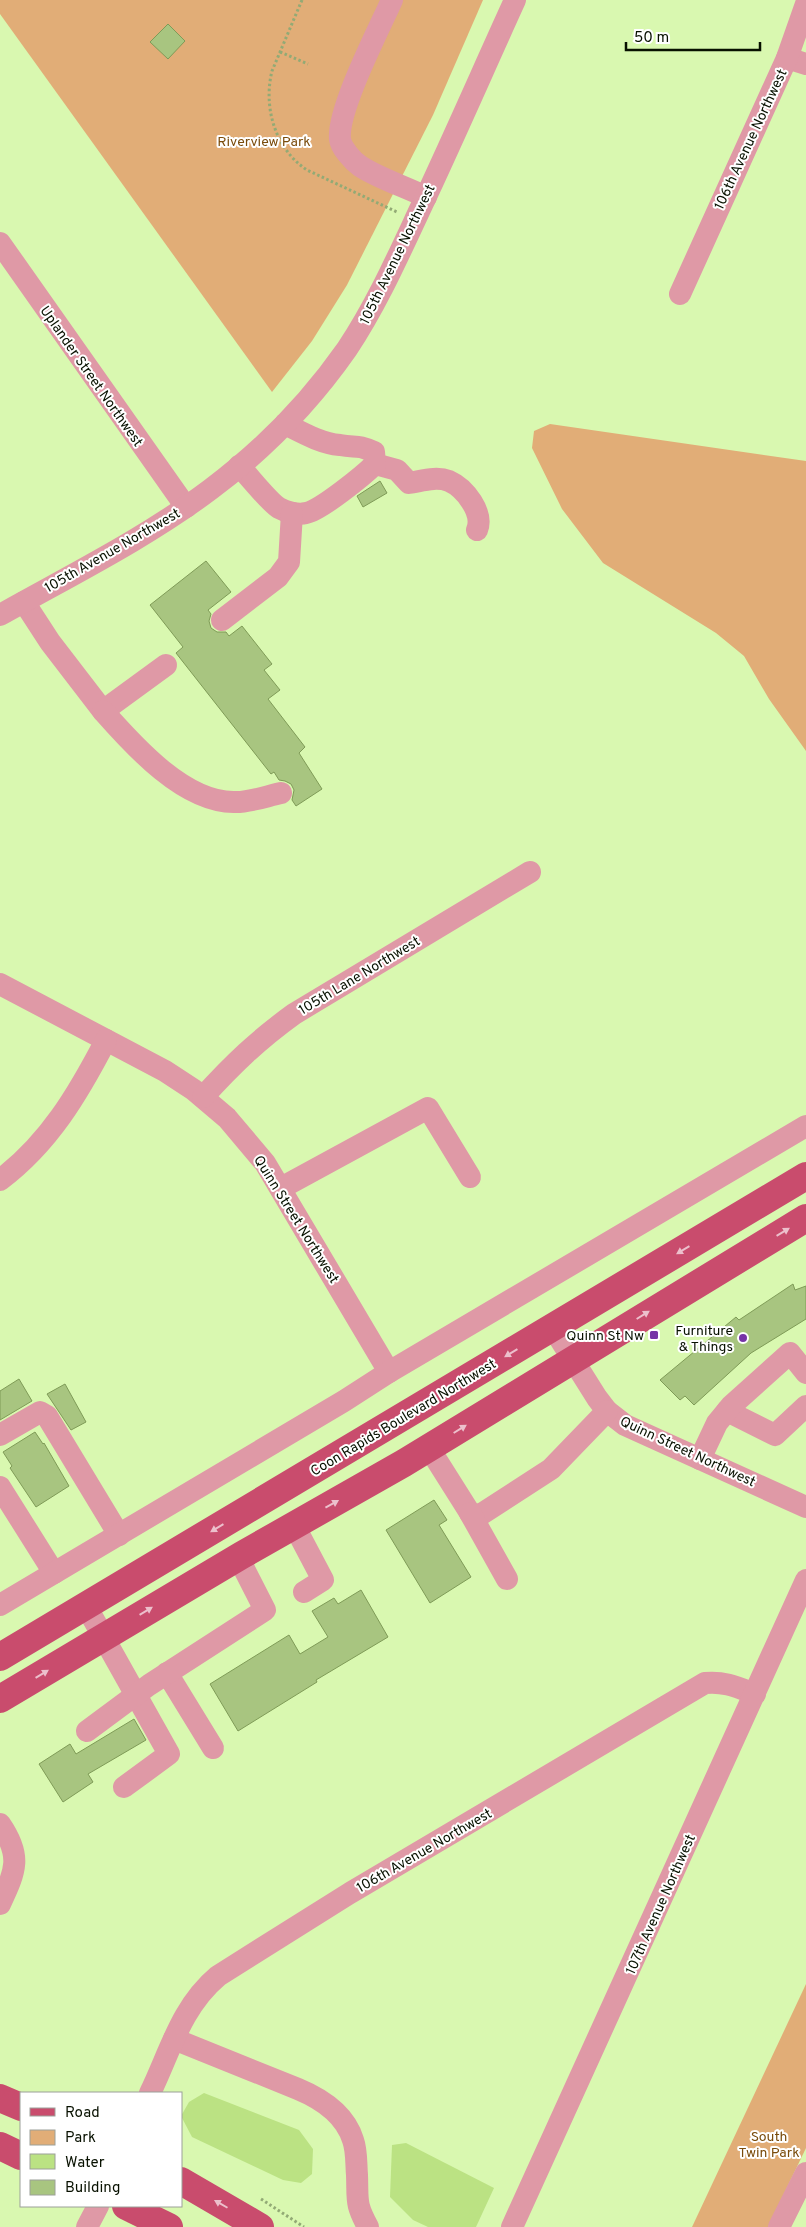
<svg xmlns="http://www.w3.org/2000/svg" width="806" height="2227" font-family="Overpass,sans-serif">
<rect width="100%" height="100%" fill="#d9f8b0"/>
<g fill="#e1ad77">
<polygon points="0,0 483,0 433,115 347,285 312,341 272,392 0,14"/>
<polygon points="550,424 806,461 806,751 769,699 744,656 716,633 603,563 562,509 532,448 534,431"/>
<polygon points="806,1984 806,2148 768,2227 692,2227"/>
</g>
<g fill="#bbe283">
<polygon points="204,2093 299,2130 313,2149 312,2174 301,2183 283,2180 192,2137 181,2116 189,2102"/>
<polygon points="406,2143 494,2188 476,2227 428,2227 413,2220 390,2197 392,2145"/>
</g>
<g fill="#a8c580" stroke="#7f9b57">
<polygon points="168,24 185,41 168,59 150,42"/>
<polygon points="380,481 387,493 363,507 357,496"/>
<polygon points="206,561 231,592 208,610 211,614 209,621 211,628 217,632 226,632 229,636 242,626 272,664 264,670 280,690 268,699 305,747 299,753 322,789 296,806 292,800 294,790 291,784 285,781 279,780 274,772 271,774 176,653 183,647 150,605"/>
<polygon points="793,1284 795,1290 806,1286 806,1319 751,1353 694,1405 685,1396 680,1400 660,1380 736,1317 739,1320"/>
<polygon points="19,1379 32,1401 0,1420 0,1391"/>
<polygon points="65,1384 86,1422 71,1430 47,1394"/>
<polygon points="35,1432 43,1444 44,1443 69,1486 36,1507 10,1468 12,1466 3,1452"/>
<polygon points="434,1500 447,1520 439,1525 471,1577 430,1603 386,1530"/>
<polygon points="361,1590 388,1637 316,1680 317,1682 238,1731 210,1684 289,1635 300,1654 328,1637 312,1611 334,1598 338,1604"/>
<polygon points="134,1719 146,1740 88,1774 93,1782 63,1802 39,1764 70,1744 76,1754"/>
</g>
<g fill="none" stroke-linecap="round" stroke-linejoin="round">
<g stroke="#92aa75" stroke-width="3" stroke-dasharray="2.5 2.5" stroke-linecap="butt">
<path d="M302,0L272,71C263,107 275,149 307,170L397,212"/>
<polyline points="280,52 308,64"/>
<polyline points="261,2199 304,2227"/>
</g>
<g stroke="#df99a6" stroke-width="22">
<path d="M392,0C379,29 337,110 340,139C341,148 353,161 360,166C378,178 406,187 426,197"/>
<polyline points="787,58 806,64"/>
<polyline points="0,243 186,507"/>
<polyline points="680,294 787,58 806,4"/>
<path d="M375,464L397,470L409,483C422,481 436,476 449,481C465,488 484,513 477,530"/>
<path d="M239,466C249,476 269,502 279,508C286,512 298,515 306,513C321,510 364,475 375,464L374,452C357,444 356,448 340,445C320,443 303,433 285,424"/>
<polyline points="24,602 50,642 103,711 166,665"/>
<path d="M0,615C71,575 146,538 211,489C263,450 310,402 347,349C377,304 399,254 422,205C454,137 484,68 515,0"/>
<polyline points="222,620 278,577 289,562 292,513"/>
<path d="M103,711C133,745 185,804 236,802C251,802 267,796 281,793"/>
<polyline points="0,984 165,1071 194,1090 227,1118 265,1163 389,1372"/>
<path d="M203,1097C233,1064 258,1040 294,1014L530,872"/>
<path d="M0,1180C49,1143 78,1094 106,1040"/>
<polyline points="281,1188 428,1108 470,1177"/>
<polyline points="553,1328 597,1398 607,1411 625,1425 806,1507"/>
<polyline points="727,1411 775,1435 806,1406"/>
<polyline points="0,1435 40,1412 47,1416 119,1535"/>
<polyline points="429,1448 470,1513 480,1515 551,1469 607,1411"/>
<polyline points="700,1459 717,1423 731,1406 790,1353 806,1373"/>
<polyline points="0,1487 54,1573"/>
<polyline points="470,1513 507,1579"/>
<polyline points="294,1525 323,1580 304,1592"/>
<polyline points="0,1605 344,1401 389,1372 806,1126"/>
<polyline points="86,1606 169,1754 124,1787"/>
<polyline points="167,1673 213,1748"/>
<polyline points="87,1731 149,1685 265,1610 238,1557"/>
<path d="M0,1824C22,1856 16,1870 0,1904"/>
<path d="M174,2039L298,2089C322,2099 345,2114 353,2140C357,2151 356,2164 357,2175C358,2201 355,2203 368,2227"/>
<path d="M150,2093C170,2052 181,2007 218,1976L350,1893L705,1683C724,1681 737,1687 755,1694"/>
<polyline points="87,2227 98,2206"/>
<polyline points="512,2227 806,1580"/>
<polyline points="779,2227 806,2173"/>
</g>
<g stroke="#c94c6d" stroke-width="28">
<polyline points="0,1657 806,1176"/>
<polyline points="0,1699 242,1555 404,1463 806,1218"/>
<polyline points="0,2098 21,2107"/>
<polyline points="0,2146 21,2156"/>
<polyline points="181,2181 260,2227"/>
<polyline points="126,2206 169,2227"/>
</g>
</g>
<defs><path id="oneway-solid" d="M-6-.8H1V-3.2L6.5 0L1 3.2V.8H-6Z" transform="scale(1.25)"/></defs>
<g fill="#ecc0cc">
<use href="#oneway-solid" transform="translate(783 1232) rotate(-31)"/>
<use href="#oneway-solid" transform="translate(683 1250) rotate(149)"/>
<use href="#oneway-solid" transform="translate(643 1315) rotate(-32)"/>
<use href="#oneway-solid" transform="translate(511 1353) rotate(149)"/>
<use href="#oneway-solid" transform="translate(460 1429) rotate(-32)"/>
<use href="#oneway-solid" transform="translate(332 1504) rotate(-29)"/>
<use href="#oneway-solid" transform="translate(217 1528) rotate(149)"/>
<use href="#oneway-solid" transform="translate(146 1611) rotate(-31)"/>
<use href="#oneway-solid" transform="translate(42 1674) rotate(-31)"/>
<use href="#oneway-solid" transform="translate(221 2204) rotate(-150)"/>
</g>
<g fill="#7633a7" stroke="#fff" stroke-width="2">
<rect x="649" y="1330" width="10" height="10" rx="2.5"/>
<circle cx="743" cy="1338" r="5"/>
</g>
<g text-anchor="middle" stroke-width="4" stroke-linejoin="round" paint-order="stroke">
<g font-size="14" fill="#081100" stroke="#fff">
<text transform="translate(750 139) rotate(-65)" y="5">106th Avenue Northwest</text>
<text transform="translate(397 254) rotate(-64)" y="5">105th Avenue Northwest</text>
<text transform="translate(92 376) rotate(55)" y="5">Uplander Street Northwest</text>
<text transform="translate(112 550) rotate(-30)" y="5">105th Avenue Northwest</text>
<text transform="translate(359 975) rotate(-31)" y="5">105th Lane Northwest</text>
<text transform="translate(297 1219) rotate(58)" y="5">Quinn Street Northwest</text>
<text transform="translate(403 1417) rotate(-31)" y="5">Coon Rapids Boulevard Northwest</text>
<text transform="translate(688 1451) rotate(25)" y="5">Quinn Street Northwest</text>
<text transform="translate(424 1850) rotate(-30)" y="5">106th Avenue Northwest</text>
<text transform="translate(660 1904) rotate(-66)" y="5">107th Avenue Northwest</text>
</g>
<g font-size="14" fill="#7a4b0b" stroke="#fff">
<text x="264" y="146">Riverview Park</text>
<text x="769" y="2141">South<tspan x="769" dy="16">Twin Park</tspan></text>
</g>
<g font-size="14" fill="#081100" stroke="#fff" text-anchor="end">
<text x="733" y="1335">Furniture<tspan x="733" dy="16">&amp; Things</tspan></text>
<text x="644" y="1340">Quinn St Nw</text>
</g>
</g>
<rect x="20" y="2092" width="162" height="115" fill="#ffffff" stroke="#9ca099"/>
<rect x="30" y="2108" width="25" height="8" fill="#c94c6d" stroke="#9ca099"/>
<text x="65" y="2117" font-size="15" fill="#081100">Road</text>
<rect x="30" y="2130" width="25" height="15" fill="#e1ad77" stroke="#9ca099"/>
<text x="65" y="2142" font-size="15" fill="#081100">Park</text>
<rect x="30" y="2154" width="25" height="15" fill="#bbe283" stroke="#9ca099"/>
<text x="65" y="2167" font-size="15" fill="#081100">Water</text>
<rect x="30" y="2180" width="25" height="15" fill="#a8c580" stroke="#9ca099"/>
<text x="65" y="2192" font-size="15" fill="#081100">Building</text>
<path d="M626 42v8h134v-8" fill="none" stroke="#081100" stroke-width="2.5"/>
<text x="634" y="42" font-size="15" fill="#081100" stroke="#ffffff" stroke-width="4" paint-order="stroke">50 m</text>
</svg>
